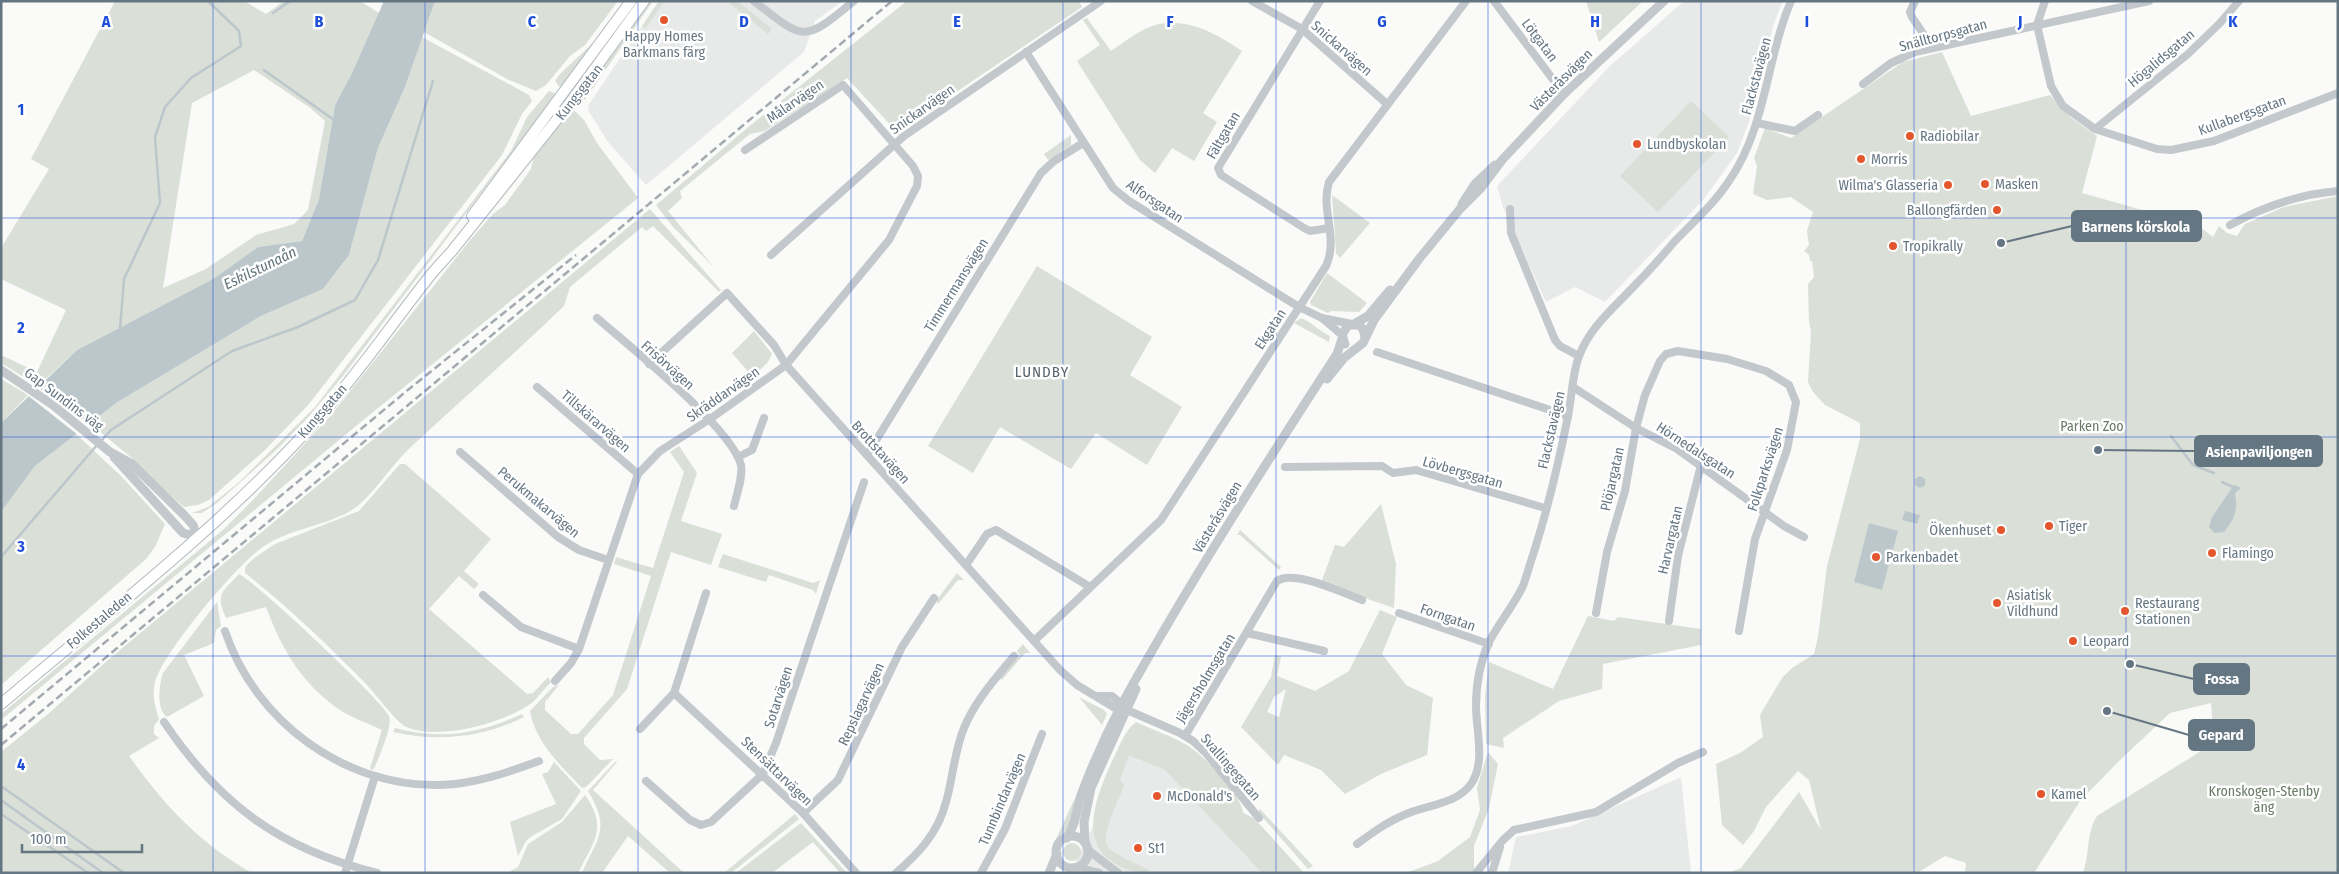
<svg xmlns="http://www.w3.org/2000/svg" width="2339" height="874" font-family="'Fira Sans Condensed',sans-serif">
<rect width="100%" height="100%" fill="#fafaf8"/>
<g fill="#e8e9e9">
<polygon points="659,1 843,1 815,21 804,52 646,185 608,142 588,110 589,104"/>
<polygon points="1684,1 1783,1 1774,23 1749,122 1737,153 1704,199 1605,302 1575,287 1546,302 1503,207 1497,186 1609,67"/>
<polygon points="1128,756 1165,770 1262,873 1070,873"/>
<polygon points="1681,777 1691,873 1508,873 1516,837 1572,826"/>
</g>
<g fill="#dadfd7" fill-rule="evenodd">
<path d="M115,1H244L266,14L284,1H360L379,13L352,73L335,105L319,199L302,241L258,247L213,279L77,350L38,386L1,363V355L37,372L66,310L1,279V248L49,169L31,159ZM254,70L309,107L325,121L308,210L294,224L256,235L206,269L163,288L192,103Z"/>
<polygon points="435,1 618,1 585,45 570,56 546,85 536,91 507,79 424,32"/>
<polygon points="624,1 627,1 562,90 555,81 559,75 596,40"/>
<polygon points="649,1 653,1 586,98 581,104 578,103 577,101"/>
<polygon points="659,1 664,2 645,29 642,26"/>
<polygon points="731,1 737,1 772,29 768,34 729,3"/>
<polygon points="907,1 1079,1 1082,7 897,132 847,78 765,131 750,134 680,191 682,198 668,211 713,266 673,227 656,205 752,124"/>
<polygon points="1586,1 1643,1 1599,42"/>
<path d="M1087,18L1111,51C1123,43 1134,34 1147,28C1180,13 1216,33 1242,51L1203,113L1217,122L1194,161L1172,148L1155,173L1140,160L1077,61L1100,45L1083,20Z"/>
<polygon points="422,37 529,95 532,101 522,114 502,155 309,404 266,449 209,500 198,505 184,507 147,475 132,458 89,423 116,403 261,316 323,289 349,255 378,148 405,87"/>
<path d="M1942,52L1971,116L2050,95L2070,117L2097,136L2082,193L2199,226L2213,237L2219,226L2227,233L2237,236L2245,224L2284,207L2338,196V873H2083C2090,854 2086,833 2097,816L2214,743L2211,703L2170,713L2119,761L2080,801L2034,873H1965L1966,863L1945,856L1917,873H1728L1741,868L1799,792L1821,830L1809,780L1798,771L1766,807L1754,831L1743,845L1722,825L1716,764L1740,753L1763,737L1760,715L1782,678L1792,668L1814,654L1818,637L1827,566L1860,439V423L1825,405L1813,392L1808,382L1811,332L1809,321L1808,284L1814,277L1812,261H1810L1809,255L1804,251L1809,245L1807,231L1813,212L1791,197L1767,200L1753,194L1757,166L1754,158L1765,128L1791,138L1903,62ZM1869,527L1882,589L1854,582Z"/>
<polygon points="549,91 557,94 525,139 519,143 343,376 304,422 273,453 217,503 202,513 192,513 208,507 237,484 315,407 511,151 527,117"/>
<polygon points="1691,101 1729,137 1658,212 1620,176"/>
<polygon points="572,108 584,120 597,143 638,198 362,421 1,720 1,714 223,530 253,500 332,414 471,239 493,214 505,205 531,169 534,155"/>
<polygon points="1071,135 1071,145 1048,160 1044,154"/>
<polygon points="1332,195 1370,223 1340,258 1336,253"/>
<path d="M650,209L721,290L719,292L653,226L646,231L642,227L570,287L564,306C514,354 463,399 413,445C393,463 378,488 360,504C337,524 296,527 269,543C240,559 167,648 156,679C151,692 155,707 159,719L154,726V734L159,738L129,756C166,807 197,841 252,873H1V752L48,714L108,660Z"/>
<polygon points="1037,266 1152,337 1130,375 1182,407 1147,465 1096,433 1071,469 1000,427 973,473 928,446"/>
<polygon points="1327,273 1367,303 1359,312 1331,311 1328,313 1311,305 1310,302"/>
<path d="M1301,318C1312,322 1319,331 1330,336L1329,342L1294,323Z"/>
<polygon points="754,331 772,354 768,362 753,377 732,353"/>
<polygon points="1,379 28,395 1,423"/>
<polygon points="76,434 121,476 165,524 155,547 146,559 1,685 1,512 35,466"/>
<path d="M679,446L697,473L681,521L722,534L711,565L671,552L627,689L584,738V744L600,760L613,759L586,787L582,788C562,767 535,742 530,711L553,687L559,685L545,702V710L571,734H578L613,695L651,576L614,564L616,557L653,568L684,472L670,452Z"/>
<path d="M400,464H405L491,539L464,571L479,584L474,589L459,576L429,609L527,694L533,693L548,677L551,682C545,688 539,696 533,702C505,723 440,741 406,727C397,723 374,692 365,683C329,646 286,605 245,573V567L253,559L275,544L359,511Z"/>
<polygon points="1381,504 1396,564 1394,608 1321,583 1335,545 1344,547"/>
<polygon points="1240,530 1281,567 1279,570 1240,535 1237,535"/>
<polygon points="723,554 813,583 820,580 816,594 813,590 769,575 766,582 718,567"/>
<polygon points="957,573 964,580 958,580 938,604 936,601"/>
<path d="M239,574C255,581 383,701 389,716C393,726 379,756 375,767L372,770L370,768L382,730C370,724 355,719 343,712C303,686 282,650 266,607L226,618C215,594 222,592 239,574Z"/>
<path d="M217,602L221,626L216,630L214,643L184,655L204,696L167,717C156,708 159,686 163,673Z"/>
<path d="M1380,610L1397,617L1382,654L1406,685L1433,698L1427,755L1381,774L1345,794L1321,770L1284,755L1278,765L1241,727L1271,677L1275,655L1281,657L1277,676L1315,691L1349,671ZM1286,689L1279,717L1267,712L1274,697Z"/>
<polygon points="1588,616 1614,621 1618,617 1701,629 1701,645 1603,664 1602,689 1559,701 1503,738 1504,748 1486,744 1485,696 1489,662 1553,689"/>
<polygon points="1023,644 1030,653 1025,653 1002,680 999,678 1020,655 1017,651"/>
<polygon points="1079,697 1104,710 1107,714 1102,725"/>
<path d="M522,714L524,717C482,738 438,742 393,732L395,728C441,740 479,734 522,714Z"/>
<path d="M1136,722C1152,730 1170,735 1185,744C1201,752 1242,795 1243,813L1254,818L1304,873H1262L1165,770L1129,756L1120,780L1124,785C1120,798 1099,837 1108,847C1116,856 1138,864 1149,870V873C1135,873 1128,871 1116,864C1076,842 1098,793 1112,761C1119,748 1124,731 1136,722Z"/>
<polygon points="1488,752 1498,764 1489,808 1474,846 1474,871 1472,873 1406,873 1438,861 1470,837 1480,810 1477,788"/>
<path d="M616,761L617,762L593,790L684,873H670L628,836L602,873H582C598,837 611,829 588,791Z"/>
<polygon points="554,762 581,791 562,819 532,836 526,841 518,856 510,822 556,804 542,774 548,772"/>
<path d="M585,795C608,828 594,841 578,873H507L518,867L528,844L562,822Z"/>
<polygon points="1075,798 1072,820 1067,831 1056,839"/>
<polygon points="1260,809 1313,866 1308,869 1258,812"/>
<polygon points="795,814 799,819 731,873 724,873"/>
<polygon points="801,823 847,873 840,873 813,842 772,873 736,873"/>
<circle cx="1072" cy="852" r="9"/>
</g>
<g fill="#bbc7cb">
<polygon points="384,1 435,1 405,87 378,148 349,255 323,289 261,316 116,403 35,466 1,512 1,423 77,350 213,279 258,247 302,241 319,199 335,105 352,73"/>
<circle cx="1920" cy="482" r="5.5"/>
<path d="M2234,485L2241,488L2235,493C2238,511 2235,518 2224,532L2214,533L2209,527L2212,517Z"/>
<polygon points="1905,511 1920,515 1917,524 1902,520"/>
<polygon points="1869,523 1898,531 1882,590 1854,582"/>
</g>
<polygon fill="#fafaf8" points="35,385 88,423 91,425 78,435 26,394"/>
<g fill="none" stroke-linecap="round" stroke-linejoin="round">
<g stroke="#bbc7cb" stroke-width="2.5">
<polyline points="273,13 290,1"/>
<polyline points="264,70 334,120"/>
<polyline points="120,329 124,279 160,203 155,137 165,107 191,78 241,46 239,31 208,1"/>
<polyline points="2171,436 2193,465 2214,473"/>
<polyline points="101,441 111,430 232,351 298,327 355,300 378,260 433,81"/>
<polyline points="2222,482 2233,487"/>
<polyline points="1,557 97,445"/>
<polyline points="1,786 124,873"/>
<polyline points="1,800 103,873"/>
<polyline points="1,814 88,873"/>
</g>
<g stroke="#b3babf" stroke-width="12">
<g id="secondary">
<polyline points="472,216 631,1"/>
<path d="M1,704C107,614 224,524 316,421C358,374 394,321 433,272L452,251L570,103L644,1"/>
</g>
</g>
<g stroke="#c3c8cc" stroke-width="8">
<path d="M754,1C805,41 803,43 854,1"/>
<polyline points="1252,1 1302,29 1387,104"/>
<polyline points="1320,1 1218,168 1221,175 1304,228 1310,231 1329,228"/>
<polyline points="1494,1 1564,94"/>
<polyline points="1915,1 1910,12 1912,17 1932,47"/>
<polyline points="2037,25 2051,86 2063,106 2095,129 2157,149 2171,150 2214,141 2338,93"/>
<polyline points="2037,25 2045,1"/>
<polyline points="1026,52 1113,188 1129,201 1299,307 1322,318 1342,335"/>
<polyline points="1863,84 1891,63 1915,52 2149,1"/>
<polyline points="1757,123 1795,131 1818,115"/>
<polyline points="2095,129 2188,54 2220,23 2239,1"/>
<polyline points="1510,209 1511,233 1555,340 1560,346 1579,356"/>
<path d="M2230,225C2263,207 2301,194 2338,191"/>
<polyline points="771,255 904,136 1101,1"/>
<path d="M597,318C628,345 732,428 741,465C743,477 737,493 734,506"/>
<polyline points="1322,318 1352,324"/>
<polyline points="1377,352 1568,416"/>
<polyline points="649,364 727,293 774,345 786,365 1060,670 1077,685 1115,708 1127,710 1180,733 1193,741 1205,752 1259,818"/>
<polyline points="537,387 638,474"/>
<polyline points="1573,387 1636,428 1677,449 1784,526 1804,537"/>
<polyline points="460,452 558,537 579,550 608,560"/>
<polyline points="867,455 1041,173 1054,161 1083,143"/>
<polyline points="738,457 752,450 764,418"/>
<polyline points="1285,467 1382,466 1393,473 1416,470 1545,508"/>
<polyline points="966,565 987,534 996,530 1090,587"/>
<polyline points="483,595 521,627 579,649"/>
<polyline points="1399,613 1489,644"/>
<polyline points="1596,613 1607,552 1625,491 1636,428 1645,395 1660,361 1666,354 1678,351 1727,359 1766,371 1789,385 1796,402 1787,450 1755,539 1739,631"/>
<polyline points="1669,621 1678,556 1701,465"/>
<path d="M225,631C255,721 344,787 440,785C475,784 506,773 539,761"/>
<polyline points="1247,633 1324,651"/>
<path d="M1034,641L1161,520L1326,266C1339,237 1320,211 1329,182L1466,1"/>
<polyline points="555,681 571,663 579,649 638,474 660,451 710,419 786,365 889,240 917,186 918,176 913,166 843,85 745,150"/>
<polyline points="674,693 803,813 856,873"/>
<polyline points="1097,696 1112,696 1126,708"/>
<path d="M164,722C220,805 280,849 377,873"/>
<polyline points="640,729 674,693 706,593"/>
<path d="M1185,736L1277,581C1293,569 1343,593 1362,600"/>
<polyline points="646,781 690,820 701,825 711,822 763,774 776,743 864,482"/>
<polyline points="803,813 838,780 902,647 934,598"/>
<path d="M1357,844C1372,833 1387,822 1404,815C1425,805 1456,805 1471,784C1486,763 1476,730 1476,706C1476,684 1480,662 1489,642C1499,623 1514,605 1523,586C1527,575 1530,563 1534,552C1548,508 1559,461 1568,416C1572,397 1572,374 1579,356C1591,325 1616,306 1638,282C1651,269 1663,255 1675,241C1694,221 1714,204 1729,181C1766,128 1766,60 1791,1"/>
<polyline points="1088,850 1118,873"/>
<polyline points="1075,867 1099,873"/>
<polyline points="345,873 375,776"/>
<path d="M896,873C919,853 938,833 946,802C953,778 954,752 964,728C975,701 995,679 1014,656"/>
<polyline points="981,873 1005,829 1042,734"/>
<polyline points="1476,873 1503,840 1514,830 1596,812 1678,763 1703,752"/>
<polyline points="1492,873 1500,847"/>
</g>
<g stroke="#c3c8cc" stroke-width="9">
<polyline points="1462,204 1475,184 1495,165"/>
<polyline points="1354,324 1368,316 1390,290"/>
<polyline points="1345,344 1342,335 1348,325 1359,325 1363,329 1365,337"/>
<polyline points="1,370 53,405 110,452 132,464 184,515 193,525 197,537"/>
<polyline points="1327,379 1344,358 1363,343 1374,320 1419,259 1460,209 1481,188 1502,160 1564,94 1664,1"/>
<polyline points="114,457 183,533 197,537"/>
<circle cx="1072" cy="852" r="16"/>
<path d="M1067,838C1076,825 1076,810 1081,795C1093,763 1107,732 1123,702C1189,583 1263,468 1337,354L1342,339"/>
<polyline points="1085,843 1084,822 1091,788 1136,689"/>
<polyline points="1049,873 1057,854"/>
</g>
<use href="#secondary" stroke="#fff" stroke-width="10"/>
<g stroke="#a2aab0" stroke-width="2.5" stroke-dasharray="8 4" stroke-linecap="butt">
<polyline points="1,729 409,389 576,255"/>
<polyline points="1,745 892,1"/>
</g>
</g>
<path fill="none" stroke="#1d4ed8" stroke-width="1" stroke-opacity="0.55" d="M213,1V873M425,1V873M638,1V873M851,1V873M1063,1V873M1276,1V873M1488,1V873M1701,1V873M1914,1V873M2126,1V873M1,218H2338M1,437H2338M1,656H2338"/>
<g fill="#e4572e" stroke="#fff" stroke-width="2">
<circle cx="664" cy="20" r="5"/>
<circle cx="1910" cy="136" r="5"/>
<circle cx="1637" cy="144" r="5"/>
<circle cx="1861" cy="159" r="5"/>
<circle cx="1985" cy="184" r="5"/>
<circle cx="1948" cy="185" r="5"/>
<circle cx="1997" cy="210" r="5"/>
<circle cx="1893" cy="246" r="5"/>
<circle cx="2049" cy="526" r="5"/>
<circle cx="2001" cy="530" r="5"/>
<circle cx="2212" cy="553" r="5"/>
<circle cx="1876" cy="557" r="5"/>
<circle cx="1997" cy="603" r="5"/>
<circle cx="2125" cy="611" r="5"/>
<circle cx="2073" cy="641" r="5"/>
<circle cx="2041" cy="794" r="5"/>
<circle cx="1157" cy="796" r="5"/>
<circle cx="1138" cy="848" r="5"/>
</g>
<g text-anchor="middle" stroke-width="5" stroke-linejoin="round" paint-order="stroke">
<g font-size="14" fill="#657683" stroke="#fff">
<text transform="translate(1943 35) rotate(-15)" y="5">Snälltorpsgatan</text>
<text transform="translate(1540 40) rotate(53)" y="5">Lötgatan</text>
<text transform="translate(1342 48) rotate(41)" y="5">Snickarvägen</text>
<text transform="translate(2161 58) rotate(-40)" y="5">Högalidsgatan</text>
<text transform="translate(1756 76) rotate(-75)" y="5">Flackstavägen</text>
<text transform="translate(1561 80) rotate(-45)" y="5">Västeråsvägen</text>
<text transform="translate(579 92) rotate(-52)" y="5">Kungsgatan</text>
<text transform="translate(795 101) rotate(-34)" y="5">Målarvägen</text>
<text transform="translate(922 109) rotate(-35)" y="5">Snickarvägen</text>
<text transform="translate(2242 115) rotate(-20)" y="5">Kullabergsgatan</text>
<text transform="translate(1223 135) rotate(-60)" y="5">Fältgatan</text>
<text transform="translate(1155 201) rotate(34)" y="5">Alforsgatan</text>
<text transform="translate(956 285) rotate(-58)" y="5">Timmermansvägen</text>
<text transform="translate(1270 329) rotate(-57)" y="5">Ekgatan</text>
<text transform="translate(668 365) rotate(42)" y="5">Frisörvägen</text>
<text transform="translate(723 394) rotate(-35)" y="5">Skräddarvägen</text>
<text transform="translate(64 399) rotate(37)" y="5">Gap Sundins väg</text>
<text transform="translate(322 411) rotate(-49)" y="5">Kungsgatan</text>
<text transform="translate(596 421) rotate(41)" y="5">Tillskärarvägen</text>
<text transform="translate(1551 430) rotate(-77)" y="5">Flackstavägen</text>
<text transform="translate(1696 450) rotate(33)" y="5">Hörnedalsgatan</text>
<text transform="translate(881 452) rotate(48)" y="5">Brottstavägen</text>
<text transform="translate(1765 469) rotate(-72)" y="5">Folkparksvägen</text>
<text transform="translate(1463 472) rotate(16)" y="5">Lövbergsgatan</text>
<text transform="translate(1612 479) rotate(-77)" y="5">Plöjargatan</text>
<text transform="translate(539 502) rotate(40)" y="5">Perukmakarvägen</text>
<text transform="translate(1217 517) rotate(-59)" y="5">Västeråsvägen</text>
<text transform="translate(1670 540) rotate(-77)" y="5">Harvargatan</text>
<text transform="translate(1448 617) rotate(19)" y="5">Forngatan</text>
<text transform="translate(99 620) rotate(-40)" y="5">Folkestaleden</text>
<text transform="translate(1205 678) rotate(-59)" y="5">Jägersholmsgatan</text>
<text transform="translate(778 697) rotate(-72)" y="5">Sotarvägen</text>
<text transform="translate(861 704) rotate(-65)" y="5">Repslagarvägen</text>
<text transform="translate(1231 767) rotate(49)" y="5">Svallingegatan</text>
<text transform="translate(777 771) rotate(44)" y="5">Stensättarvägen</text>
<text transform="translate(1002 799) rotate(-67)" y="5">Tunnbindarvägen</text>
</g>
<g font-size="14" fill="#657683" stroke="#fff" text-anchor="start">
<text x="664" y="41" text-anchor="middle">Happy Homes<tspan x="664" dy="16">Barkmans färg</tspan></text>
<text x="1920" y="141">Radiobilar</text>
<text x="1647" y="149">Lundbyskolan</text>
<text x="1871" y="164">Morris</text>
<text x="1995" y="189">Masken</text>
<text x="1938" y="190" text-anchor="end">Wilma's Glasseria</text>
<text x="1987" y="215" text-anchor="end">Ballongfärden</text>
<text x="1903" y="251">Tropikrally</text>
<text x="2059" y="531">Tiger</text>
<text x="1991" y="535" text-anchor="end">Ökenhuset</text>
<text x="2222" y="558">Flamingo</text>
<text x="1886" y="562">Parkenbadet</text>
<text x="2007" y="600">Asiatisk<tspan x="2007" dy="16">Vildhund</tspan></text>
<text x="2135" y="608">Restaurang<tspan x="2135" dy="16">Stationen</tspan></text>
<text x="2083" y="646">Leopard</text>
<text x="2051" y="799">Kamel</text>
<text x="1167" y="801">McDonald's</text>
<text x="1148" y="853">St1</text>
</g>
<g font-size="14" fill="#687a64" stroke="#fff">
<text x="2092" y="431">Parken Zoo</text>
<text x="2264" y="796">Kronskogen-Stenby<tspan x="2264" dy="16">äng</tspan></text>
</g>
<g font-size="15" font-style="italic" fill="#60757c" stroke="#fff">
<text transform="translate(260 268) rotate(-26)" y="5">Eskilstunaån</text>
</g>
<g font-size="15" letter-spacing="1" fill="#57646e" stroke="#fff">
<text x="1042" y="377">LUNDBY</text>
</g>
</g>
<g font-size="16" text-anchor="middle" font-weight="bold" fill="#1d4ed8" stroke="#fff" stroke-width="5" stroke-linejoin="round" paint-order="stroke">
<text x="106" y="27">A</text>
<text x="319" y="27">B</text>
<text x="532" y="27">C</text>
<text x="744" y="27">D</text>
<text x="957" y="27">E</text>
<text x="1170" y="27">F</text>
<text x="1382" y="27">G</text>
<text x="1595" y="27">H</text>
<text x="1807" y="27">I</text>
<text x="2020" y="27">J</text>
<text x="2233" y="27">K</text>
<text x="21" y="115">1</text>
<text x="21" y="333">2</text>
<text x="21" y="552">3</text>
<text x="21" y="770">4</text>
</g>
<path fill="none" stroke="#657683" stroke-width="2" d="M2001 243L2072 226M2098 450L2195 451M2130 664L2194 679M2107 711L2189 735"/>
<g fill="#657683" stroke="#fff" stroke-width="2">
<circle cx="2001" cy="243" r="5"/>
<circle cx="2098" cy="450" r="5"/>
<circle cx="2130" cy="664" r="5"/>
<circle cx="2107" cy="711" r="5"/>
</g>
<g fill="#657683" stroke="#657683" stroke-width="2">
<rect x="2072" y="211" width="129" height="30" rx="5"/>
<rect x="2195" y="436" width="127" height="30" rx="5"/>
<rect x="2194" y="664" width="55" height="30" rx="5"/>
<rect x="2189" y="720" width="65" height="30" rx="5"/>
</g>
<g font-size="15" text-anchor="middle" font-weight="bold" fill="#fff">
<text x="2136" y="232">Barnens körskola</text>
<text x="2259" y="457">Asienpaviljongen</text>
<text x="2222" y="684">Fossa</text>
<text x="2221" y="740">Gepard</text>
</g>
<rect width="2339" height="874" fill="none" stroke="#657683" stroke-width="5"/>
<path d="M22 844v8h120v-8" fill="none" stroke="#657683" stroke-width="2.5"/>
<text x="30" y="844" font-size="15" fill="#657683" stroke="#ffffff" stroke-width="4" paint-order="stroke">100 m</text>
</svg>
